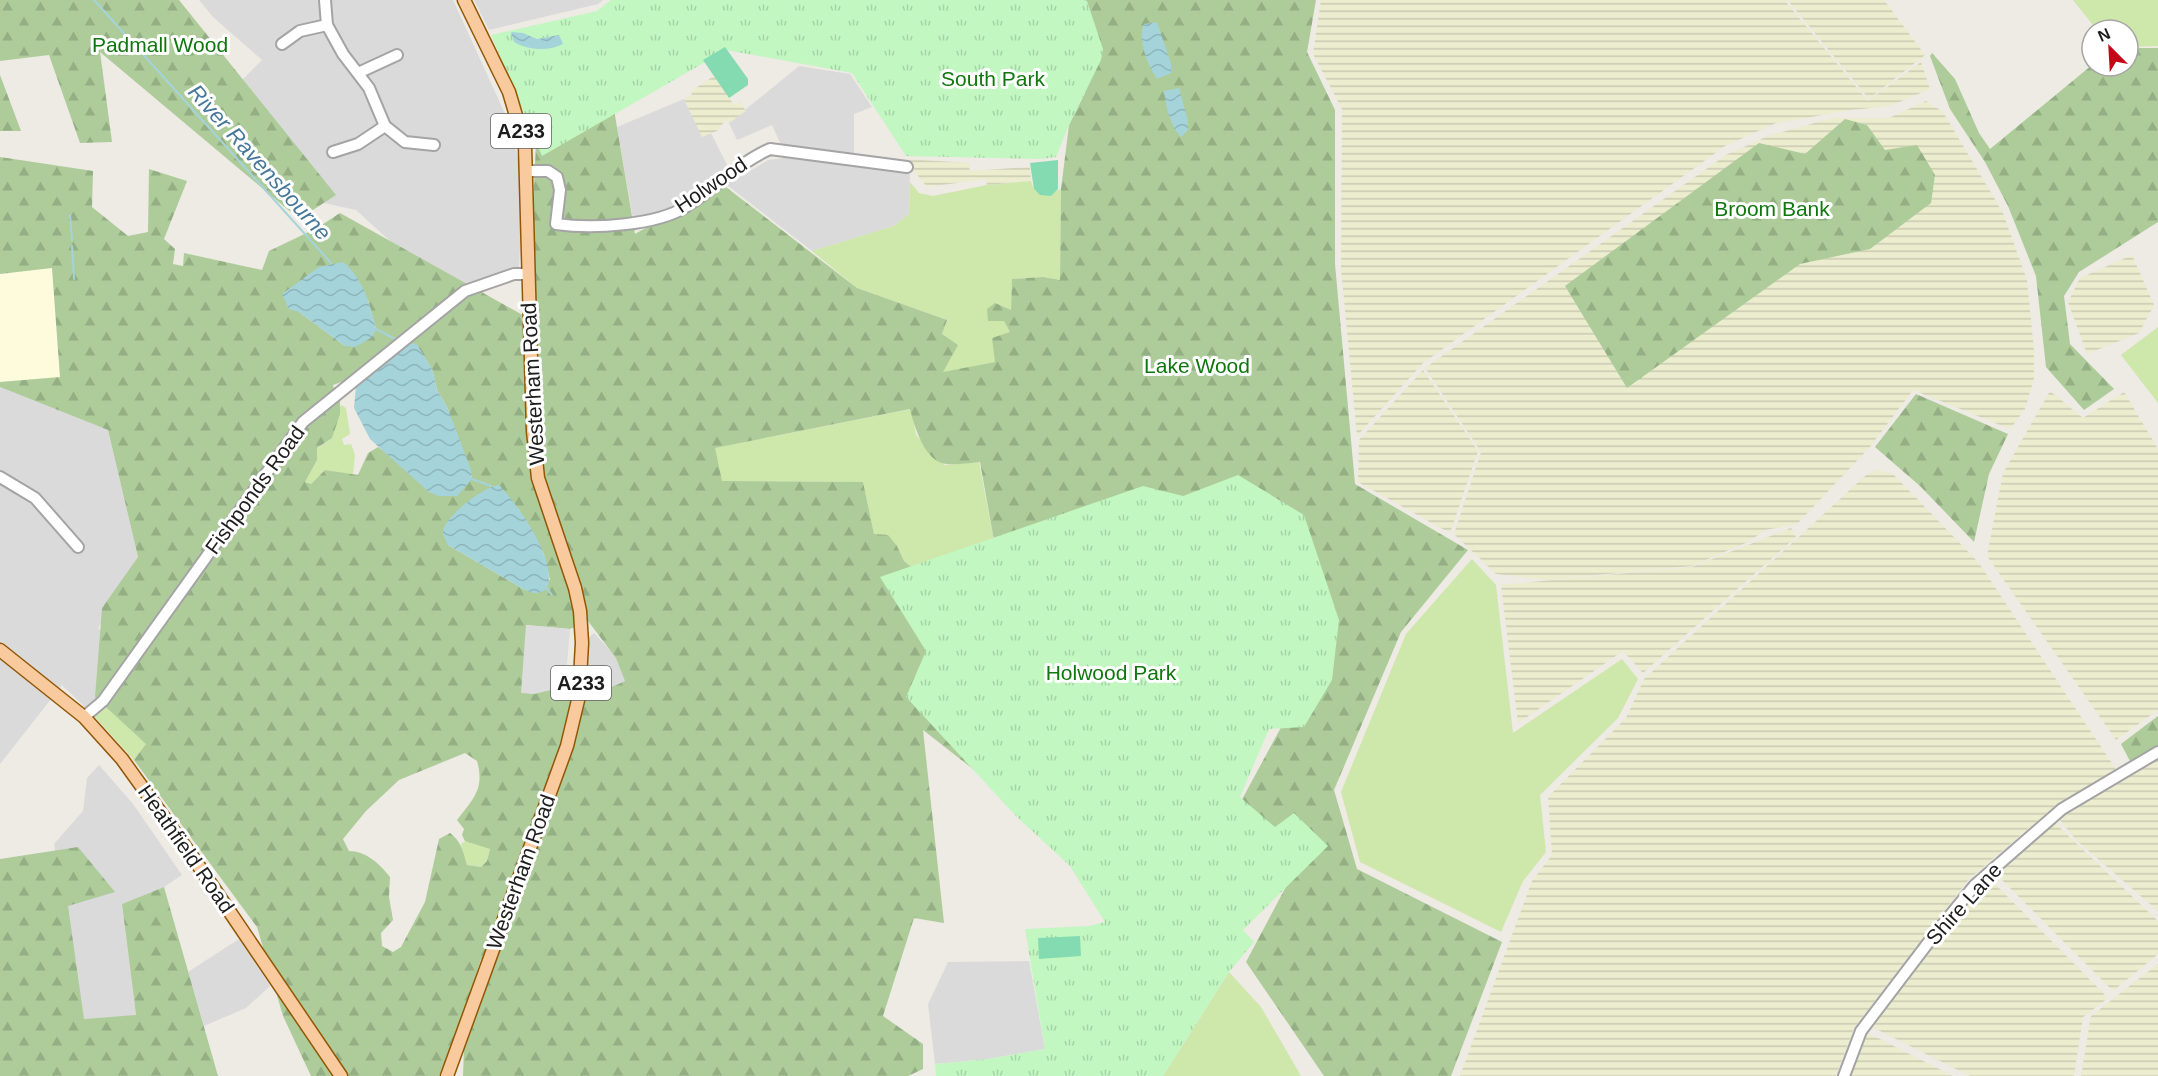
<svg xmlns="http://www.w3.org/2000/svg" width="2158" height="1076" font-family="Arial,sans-serif">
<defs>
<pattern id="farmland-rules" width="6" height="5" patternUnits="userSpaceOnUse" patternTransform="scale(1.5)"><rect width="6" height="5" fill="#ececcf"/><path d="M0 2.5h6" fill="none" stroke="#cacab1"/></pattern>
<pattern id="forest-firs" width="22" height="20" patternUnits="userSpaceOnUse" patternTransform="scale(1.5)"><rect width="22" height="20" fill="#adcc9a"/><path d="M5 1l3.5 6h-7zM16 11l3.5 6h-7z" fill="#94af84"/></pattern>
<pattern id="park-tufts" width="24" height="20" patternUnits="userSpaceOnUse" patternTransform="scale(1.5)"><rect width="24" height="20" fill="#c2f7c2"/><path d="M3 7l-1-3M5 7V3M7 7l1-3M15 17l-1-3M17 17v-4M19 17l1-3" fill="none" stroke="#a6d3a6"/></pattern>
<pattern id="water-waves" width="16" height="10" patternUnits="userSpaceOnUse" patternTransform="scale(1.5)"><rect width="16" height="10" fill="#a5d3da"/><path d="M0 5q4-4 8 0t8 0" fill="none" stroke="#8eb5bb"/></pattern>
</defs>
<rect width="100%" height="100%" fill="#eeeae4"/>
<g fill="#dbdada">
<polygon points="199,0 453,0 507,118 523,176 519,267 480,282 503,344 356,210 302,198 238,84 262,60 213,17"/>
<polygon points="474,0 603,0 598,4 489,30"/>
<polygon points="799,66 850,74 872,107 854,114 854,157 782,147 772,125 737,140 729,123"/>
<polygon points="684,99 702,136 711,133 730,171 672,210 633,219 617,127"/>
<polygon points="792,157 906,170 910,173 909,214 894,226 812,251 727,185 768,160"/>
<polygon points="0,387 108,430 138,557 98,628 121,649 101,693 87,709 62,685 0,764"/>
<polygon points="594,633 622,663 640,684 614,695 588,693 588,638"/>
<polygon points="99,765 133,804 182,875 164,887 122,904 136,1016 84,1019 54,844 83,811 87,778"/>
<polygon points="239,939 270,986 246,1008 204,1026 188,972"/>
<polygon points="1029,961 1045,1049 988,1059 935,1064 928,1004 948,962"/>
</g>
<polygon fill="#fefbdd" points="52,267 60,377 0,382 0,274"/>
<g fill="url(#farmland-rules)">
<polygon points="1321,0 1788,0 1786,2 1868,101 1921,62 1930,89 1890,106 1851,110 1776,123 1725,146 1423,363 1357,436 1341,268 1342,109 1313,54"/>
<polygon points="1791,0 1884,0 1925,55 1869,99 1789,2"/>
<polygon points="714,76 734,105 740,102 746,111 729,123 726,119 717,131 702,137 684,99 692,95 691,91"/>
<polygon points="1926,101 1943,112 2003,213 2027,280 2034,351 2034,378 2025,409 2010,429 1913,390 1869,448 1797,524 1765,530 1748,542 1692,566 1544,580 1496,574 1454,534 1481,452 1425,368 1726,155 1768,136 1832,118 1889,118"/>
<polygon points="907,159 968,163 970,171 1030,167 1031,181 987,185 986,179 927,187 907,162"/>
<polygon points="2132,255 2154,305 2139,333 2087,354 2068,302 2080,278"/>
<polygon points="1423,370 1478,451 1450,533 1358,482 1359,440"/>
<polygon points="2050,391 2083,418 2124,392 2158,449 2158,710 2116,740 1987,556 2003,473"/>
<polygon points="1877,470 1893,474 1979,563 2117,771 2056,805 1969,879 1854,1028 1836,1076 1460,1076 1532,881 1552,855 1548,797 1626,718 1644,679 1865,476"/>
<polygon points="1791,528 1796,537 1643,673 1623,651 1518,723 1501,585 1692,567"/>
<polygon points="2158,757 2158,911 2077,841 2059,819"/>
<polygon points="2055,823 2158,921 2158,954 2113,991 1996,874"/>
<polygon points="1993,882 2108,998 2083,1017 2074,1076 1970,1076 1872,1027 1978,890"/>
<polygon points="2158,964 2158,1076 2081,1076 2091,1016"/>
<polygon points="1868,1033 1953,1076 1850,1076"/>
</g>
<g fill="#cee7ab">
<polygon points="2073,0 2158,0 2158,46 2128,47 2128,30 2097,30"/>
<path d="M1031,181C1036,200 1048,195 1061,189L1060,280L1043,277L1012,279L1011,310L995,304L1010,332L996,353L995,362L942,373V334L947,320L857,288L812,251L894,226L909,214L910,182L919,193L933,196L987,185Z"/>
<polygon points="2158,327 2158,403 2121,355"/>
<polygon points="341,405 346,408 350,434 342,439 344,445 351,444 355,455 353,475 325,470 311,484 305,482 317,460 317,449 332,438"/>
<polygon points="911,409 916,435 944,465 979,462 998,562 921,575 904,561 897,546 874,534 863,482 721,481 714,448"/>
<polygon points="1472,559 1496,585 1513,733 1622,659 1638,679 1618,718 1540,795 1546,852 1523,881 1501,932 1360,862 1341,792 1406,634"/>
<polygon points="103,704 147,744 134,760 95,717 94,713"/>
<polygon points="465,841 490,848 487,861 481,867 466,865 461,844"/>
<polygon points="1229,972 1261,1007 1301,1076 1163,1076"/>
</g>
<g fill="url(#forest-firs)" fill-rule="evenodd">
<polygon points="0,0 179,0 336,195 299,219 100,52 112,142 80,143 49,55 0,61"/>
<path d="M1082,0H1316L1307,52L1335,110V264L1355,484L1468,550L1401,632L1334,790L1357,869L1502,942L1451,1076H1324L1246,962L1298,864L1239,805L1339,620L1070,845L923,730L944,923L914,918L883,1016L923,1044V1069L908,1076H463L464,1049L494,967L481,959L459,1027L439,1076H311L283,1016L257,927L134,760L146,744L95,697L102,608L138,557L108,430L0,387V382L60,377L52,268L0,274V157L93,171L92,207L128,236L148,232L149,169L187,181L164,239L175,249L173,264L183,266L184,253L262,270L269,251L317,228L340,213L528,318L540,56L608,74L635,234L722,184L857,288L947,320L942,334L958,345L943,372L995,362L992,338L1010,332L1004,321H988L987,309L995,303L1011,310L1012,279L1043,277L1060,280L1061,189L1069,125L1085,93L1087,1ZM368,300L376,329L345,346L299,312ZM416,344L432,369L437,390L448,409L451,423L467,460L472,478L429,492L400,462L378,447L368,453L358,475L325,470L311,484L305,482L317,460V448L332,438L340,414V399L319,413L335,394L333,385L344,381L347,384L407,345ZM910,409C914,426 925,463 947,464C957,465 969,463 980,462L998,563L921,575L904,561L897,546L888,535L874,534L863,482L722,481L715,448ZM518,508L544,554L550,580L525,590L448,545ZM588,621L616,658L625,681C599,694 593,689 566,687C557,686 543,692 533,694L526,625L570,629ZM465,753L477,761C485,789 473,799 457,820L464,829L462,835L465,841L490,849L487,861L481,867L467,865C463,852 462,842 450,833L439,839L425,902L401,947L393,952L382,946L381,933L393,920L389,897L390,877C380,864 366,851 349,851L343,839L366,811L399,780Z"/>
<polygon points="2128,48 2158,48 2158,222 2079,272 2064,296 2070,344 2114,389 2084,410 2046,367 2036,276 2008,206 1985,162 1950,109 1930,56 1932,53 1955,79 1979,133 1990,149 2092,65 2128,66"/>
<polygon points="0,75 21,131 0,131"/>
<polygon points="1845,119 1867,125 1885,150 1917,145 1935,175 1931,203 1870,249 1800,264 1627,388 1565,286 1759,143 1805,154"/>
<polygon points="1916,394 2008,434 1989,474 1974,542 1920,486 1875,447"/>
<polygon points="2158,716 2158,746 2131,763 2121,744"/>
<polygon points="78,847 115,892 68,906 84,1019 136,1015 122,904 164,887 218,1076 0,1076 0,859"/>
</g>
<g fill="url(#park-tufts)">
<polygon points="611,0 1082,0 1087,1 1103,49 1101,60 1069,125 1056,157 1041,159 906,156 852,73 726,50 542,156 491,35 597,11"/>
<polygon points="1238,475 1304,515 1339,620 1332,680 1304,727 1269,729 1240,797 1275,827 1294,813 1328,846 1243,930 1254,942 1229,972 1163,1076 936,1076 935,1064 988,1059 1045,1049 1025,929 1089,926 1105,922 1070,866 1015,815 906,697 926,651 880,577 1143,486 1183,496"/>
</g>
<g fill="#84dbb2">
<polygon points="725,47 748,79 748,85 729,98 703,60"/>
<polygon points="1058,160 1058,189 1051,196 1040,195 1034,189 1030,163"/>
<polygon points="1080,936 1081,956 1039,959 1038,938"/>
</g>
<polygon fill="#ddd" points="526,625 570,629 565,687 533,694 521,693"/>
<g fill="url(#water-waves)">
<path d="M1157,22L1171,64V73L1157,79C1148,67 1137,38 1144,24Z"/>
<path d="M511,32L523,33L537,39L559,35L563,44C549,52 527,50 514,42Z"/>
<path d="M1179,88L1188,121V130L1181,137C1170,126 1166,107 1164,91Z"/>
<path d="M343,262C363,278 370,304 376,329L372,337L364,342L355,347L345,346L299,312L289,309L282,294L319,267Z"/>
<polygon points="416,343 432,369 437,390 448,409 471,470 472,479 457,496 438,496 429,492 370,439 354,408 356,387 407,345"/>
<path d="M499,485C519,506 558,561 547,589C538,594 534,594 525,590L448,545C446,540 443,536 443,531C445,516 485,486 499,485Z"/>
</g>
<g fill="none" stroke-linecap="round" stroke-linejoin="round">
<g stroke="#a5d3da" stroke-width="2">
<polyline points="94,0 331,263"/>
<polyline points="70,215 72,240"/>
<polyline points="72,246 74,279"/>
<polyline points="376,329 399,341"/>
<polyline points="472,479 491,486"/>
<polyline points="547,589 552,595"/>
</g>
<g stroke="#a4a4a4" stroke-width="14">
<g id="minor">
<polyline points="325,0 327,25 343,54 369,88 385,126 405,142 434,145"/>
<polyline points="282,44 300,31 327,25"/>
<polyline points="358,73 397,55"/>
<polyline points="333,152 358,144 385,126"/>
<path d="M527,171H548L557,177L560,190L556,224C591,229 657,226 687,206C715,188 740,162 770,149L907,167"/>
<polyline points="0,477 35,498 78,547"/>
<polyline points="84,717 103,701 303,422 465,291 514,274 527,274"/>
<polyline points="1844,1076 1861,1031 1931,939 1975,885 2062,809 2158,752"/>
</g>
</g>
<g stroke="#915705" stroke-width="15">
<g id="major">
<polyline points="0,650 84,717 122,759 196,862 341,1076"/>
<polyline points="447,1076 567,746 579,696 582,643 580,611 575,588 538,478 533,431 525,146 509,92 464,0"/>
</g>
</g>
<use href="#minor" stroke="#fff" stroke-width="10"/>
<use href="#major" stroke="#f8ca9e" stroke-width="12"/>
</g>
<g text-anchor="middle" stroke-width="6" stroke-linejoin="round" paint-order="stroke">
<g fill="#fff" stroke="#616161" stroke-width="1.5">
<rect x="491" y="114" width="60" height="34" rx="4.5"/>
<rect x="551" y="666" width="60" height="34" rx="4.5"/>
</g>
<g font-size="20" font-weight="bold" fill="#1d1d1d">
<text x="521" y="138">A233</text>
<text x="581" y="690">A233</text>
</g>
<g font-size="21" fill="#10770f" stroke="#fff">
<text x="160" y="52">Padmall Wood</text>
<text x="993" y="86">South Park</text>
<text x="1772" y="216">Broom Bank</text>
<text x="1197" y="373">Lake Wood</text>
<text x="1111" y="680">Holwood Park</text>
</g>
<g font-size="21" fill="#1d1d1d" stroke="#fff">
<text transform="translate(711 185) rotate(-34)" y="7">Holwood</text>
<text transform="translate(533 384) rotate(-93)" y="7">Westerham Road</text>
<text transform="translate(255 490) rotate(-54)" y="7">Fishponds Road</text>
<text transform="translate(186 849) rotate(55)" y="7">Heathfield Road</text>
<text transform="translate(521 872) rotate(-70)" y="7">Westerham Road</text>
<text transform="translate(1964 904) rotate(-48)" y="7">Shire Lane</text>
</g>
<g font-size="22" font-style="italic" fill="#47789a" stroke="#fff">
<text transform="translate(260 162) rotate(48)" y="8">River Ravensbourne</text>
</g>
</g>
<g transform="translate(2110 48) rotate(336)"><circle r="28" fill="#ffffff" stroke="#a5a5a5" stroke-width="1.5"/>
<path d="M0-4.5L10 22L0 15L-10 22Z" fill="#c30718"/>
<text y="-9" font-size="16" font-weight="bold" text-anchor="middle" fill="#1d1d1d">N</text>
</g>
</svg>
